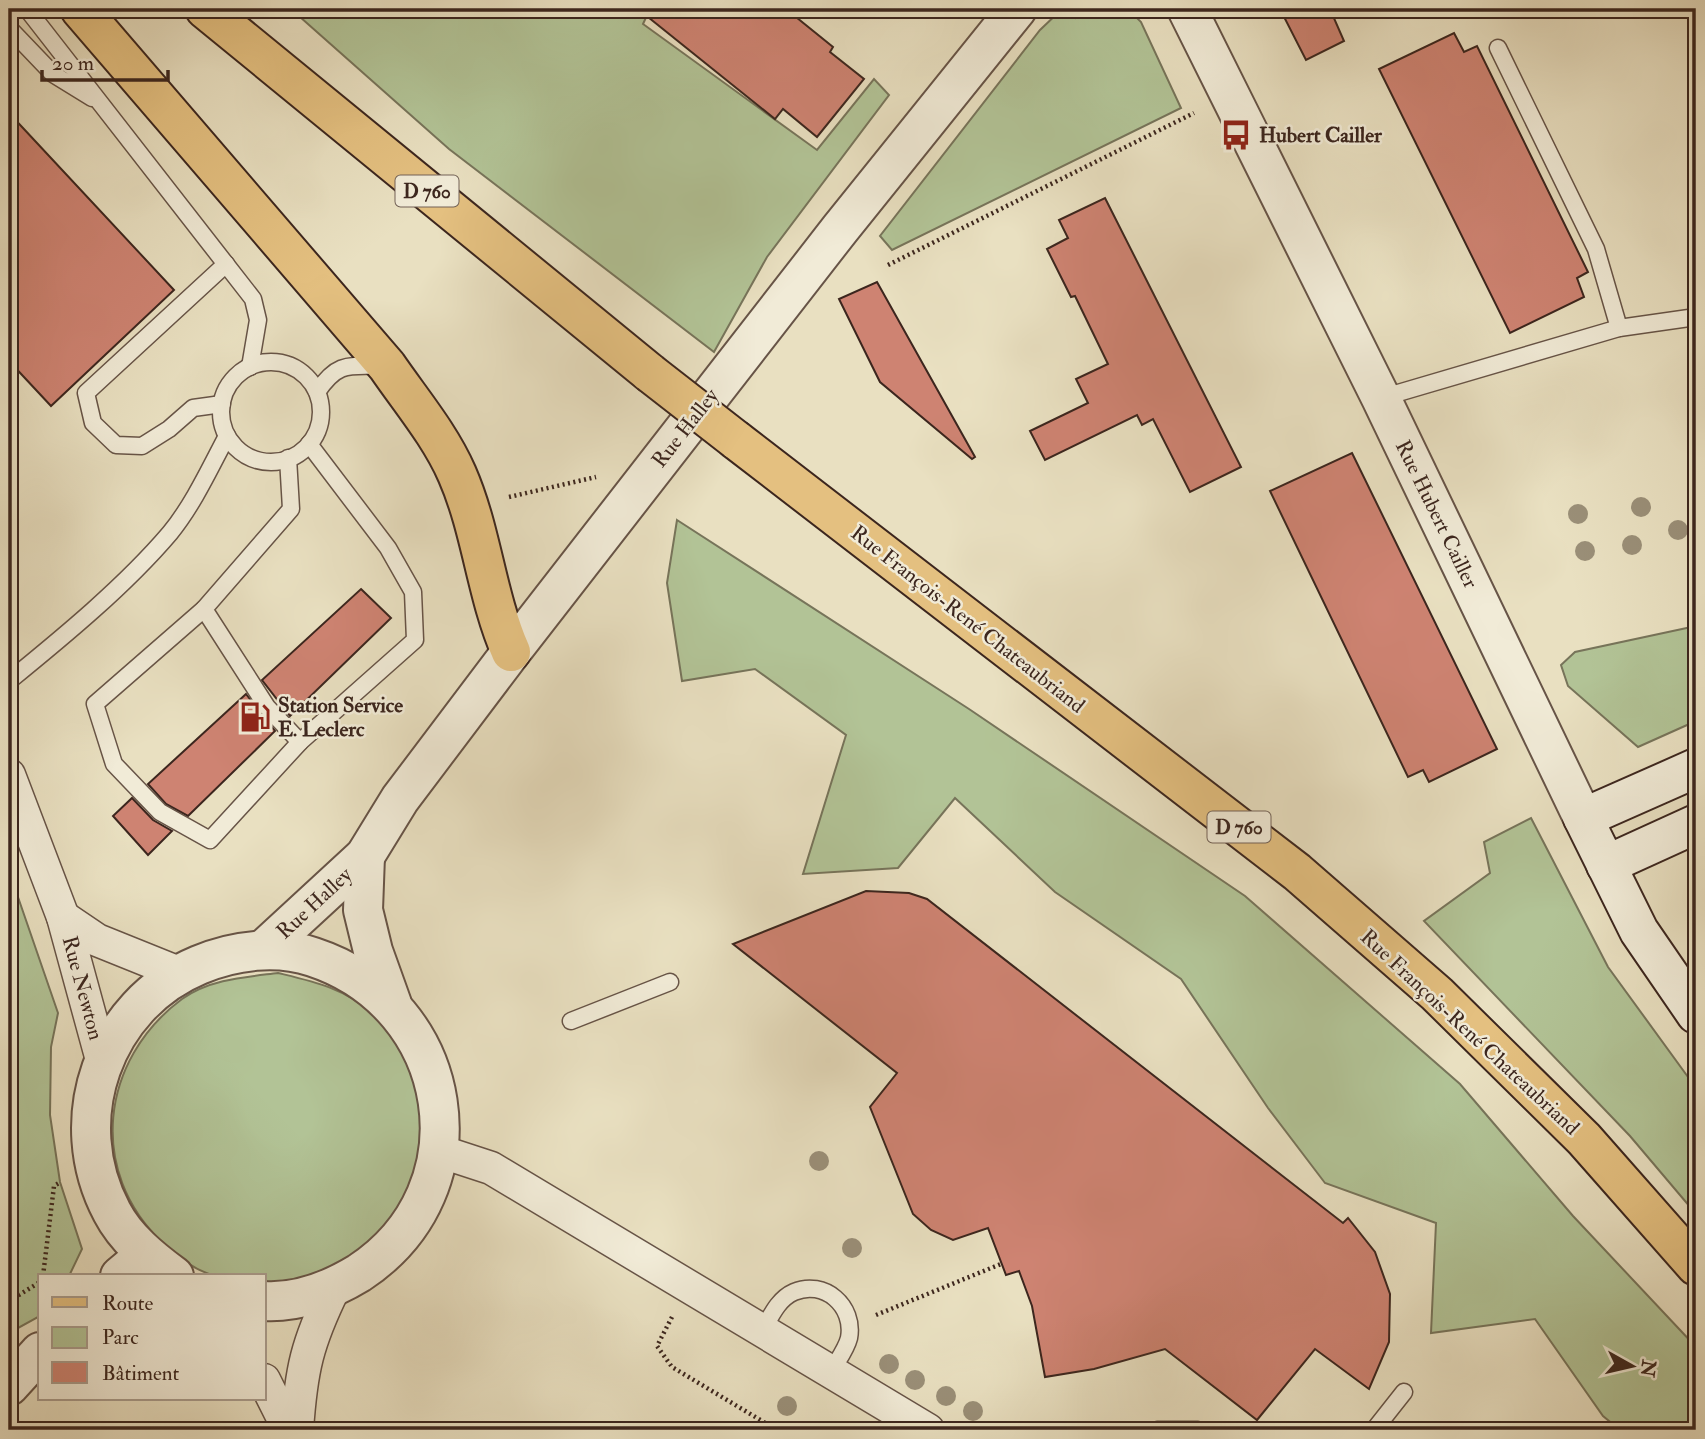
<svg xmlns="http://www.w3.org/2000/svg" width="1705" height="1439" font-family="'IM FELL Double Pica',serif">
<rect width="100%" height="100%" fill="#e9e0c1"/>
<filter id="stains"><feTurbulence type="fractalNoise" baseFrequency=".00286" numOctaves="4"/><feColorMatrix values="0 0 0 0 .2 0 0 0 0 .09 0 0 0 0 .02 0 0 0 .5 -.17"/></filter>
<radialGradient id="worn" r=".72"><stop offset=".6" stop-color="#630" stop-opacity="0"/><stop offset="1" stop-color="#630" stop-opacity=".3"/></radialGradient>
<g fill="#b2c396" stroke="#77745a" stroke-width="2">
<polygon points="291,9 645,9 649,11 643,24 817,150 874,79 889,95 767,257 714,352 449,149"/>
<polygon points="1062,9 1068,9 1076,18 1104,9 1128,9 1141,22 1181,108 892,250 880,236 1040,30"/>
<polygon points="677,520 969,709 1245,896 1460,1084 1573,1216 1696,1347 1696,1430 1620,1430 1603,1416 1535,1319 1431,1333 1436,1223 1325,1183 1268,1108 1181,979 1055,892 955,798 898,868 803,874 846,735 755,669 682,681 667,583"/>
<polygon points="1696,626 1696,721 1638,747 1568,686 1561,665 1575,652"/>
<polygon points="1531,818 1608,967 1696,1088 1696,1214 1630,1136 1424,921 1490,873 1484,842"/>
<polygon points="9,871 58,1013 51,1047 50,1115 60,1182 82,1249 69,1276 40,1276 40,1316 9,1333"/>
<path d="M278,973C311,981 345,988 371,1013C444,1083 438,1198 354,1257C328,1275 296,1286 264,1284V1276C249,1276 231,1279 216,1276C195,1271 178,1257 163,1243C87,1172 100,1060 182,999C210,979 246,977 278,973Z"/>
</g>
<g fill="#ce8372" stroke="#3c261e" stroke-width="2">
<polygon points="638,9 786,9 833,47 830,52 864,79 817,137 783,109 775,119"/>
<polygon points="1280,9 1330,9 1344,41 1306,60"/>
<polygon points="1454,33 1464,52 1477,46 1588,272 1577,278 1584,297 1510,333 1379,69"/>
<polygon points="9,113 174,290 51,406 9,361"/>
<polygon points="1105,198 1241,467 1190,492 1153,419 1142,425 1137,415 1045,460 1030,431 1088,403 1076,379 1108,364 1075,296 1071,297 1047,249 1068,238 1059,220"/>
<polygon points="877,282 975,457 972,459 880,382 839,299"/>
<polygon points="1352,453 1497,749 1429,782 1423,770 1408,777 1270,491"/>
<polygon points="361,589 391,618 290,716 262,680"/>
<polygon points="246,694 275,731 188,816 166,804 148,784"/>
<polygon points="132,798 153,820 172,831 148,855 113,816"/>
<polygon points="866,891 909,893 927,899 1343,1223 1348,1218 1375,1252 1390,1294 1389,1342 1369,1389 1315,1349 1257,1420 1165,1349 1094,1369 1045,1377 1032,1306 1019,1271 1006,1275 988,1228 953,1240 931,1230 913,1214 870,1107 897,1073 733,944"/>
</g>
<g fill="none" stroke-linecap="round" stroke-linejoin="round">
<g stroke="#675447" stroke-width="19">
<g id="service">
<polyline points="27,9 253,299 258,320 250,367"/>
<polyline points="9,28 53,74 92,98"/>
<polyline points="1498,48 1596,249 1619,328"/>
<circle cx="271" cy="412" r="50"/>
<path d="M317,392C338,361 349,366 383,366"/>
<polyline points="1381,398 1619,328 1696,317"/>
<polyline points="222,404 193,408 169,429 142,446 116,445 93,423 86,393 226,264"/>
<polyline points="288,458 291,509 204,609 267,707 300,742 415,640 413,592 388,548 309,444"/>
<polyline points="204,609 95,704 114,764 160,812 210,840 300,742"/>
<path d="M9,681C63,637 125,586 170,533C193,505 210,468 227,436"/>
<polyline points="571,1021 670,982"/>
<path d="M763,1330C771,1316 778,1299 794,1292C824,1279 855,1306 849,1338C846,1350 837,1361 831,1372"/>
<polyline points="1157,1430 1198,1430"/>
<polyline points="1374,1430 1404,1392"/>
</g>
</g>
<g stroke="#675447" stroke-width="35">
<g id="minor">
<polyline points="9,775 63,917 102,1060"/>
<polyline points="63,917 97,940 179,973"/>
<polyline points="439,1151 491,1168 928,1430"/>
<polyline points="264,1380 289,1430"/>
<path d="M297,1430C301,1370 307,1343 334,1288"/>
</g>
</g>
<g stroke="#675447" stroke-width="42">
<g id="tertiary">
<polyline points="1187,9 1381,398 1583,818"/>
<polyline points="365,856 363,910 373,951 392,1004"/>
<polyline points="263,950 365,856 400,799 511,652 840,229 1017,9"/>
<polyline points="120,1276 145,1255"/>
<path d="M174,1276C151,1259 126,1239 112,1212C63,1120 103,1005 199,965C234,950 277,945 313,957C456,1004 487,1189 359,1273C331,1290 298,1303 264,1301"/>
<polyline points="9,1386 40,1352"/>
</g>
</g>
<g stroke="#3c261e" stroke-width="42">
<g id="secondary">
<polyline points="1696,768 1583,818 1639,931 1696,1014"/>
<polyline points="1606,865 1696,824"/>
</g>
</g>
<g stroke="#3c261e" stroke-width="42">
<g id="primary">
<path d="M80,9L387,366C411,401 440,435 457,474C482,531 486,595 511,652"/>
<polyline points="205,9 650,373"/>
<polyline points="736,440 1297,872 1437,994 1584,1139 1696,1266"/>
</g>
</g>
<g stroke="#3c261e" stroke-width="4.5" stroke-dasharray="2 3.5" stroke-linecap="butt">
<polyline points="888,265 1194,113"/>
<polyline points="509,497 596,477"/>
<polyline points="43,1276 54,1186 59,1183"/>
<polyline points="9,1301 40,1282"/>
<polyline points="876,1315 1001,1264"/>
<polyline points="672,1317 657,1346 672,1367 777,1430"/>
</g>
<use href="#service" stroke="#f1ebd7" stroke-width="16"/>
<use href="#minor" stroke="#f1ebd7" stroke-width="32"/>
<use href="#tertiary" stroke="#f1ebd7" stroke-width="38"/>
<use href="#secondary" stroke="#f1ebd7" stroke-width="38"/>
<use href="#primary" stroke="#e4c080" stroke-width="38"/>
<g stroke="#3c261e" stroke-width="42" stroke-linecap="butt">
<polyline id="primary-bridge" points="650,373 736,440"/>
</g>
<use href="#primary-bridge" stroke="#e4c080" stroke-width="38"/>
</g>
<g fill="#9a8f78">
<circle cx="1641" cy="507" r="10"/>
<circle cx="1578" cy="514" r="10"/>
<circle cx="1678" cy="530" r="10"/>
<circle cx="1632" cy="545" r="10"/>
<circle cx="1585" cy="551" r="10"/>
<circle cx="819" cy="1161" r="10"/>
<circle cx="852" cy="1248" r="10"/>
<circle cx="889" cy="1364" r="10"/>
<circle cx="915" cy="1380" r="10"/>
<circle cx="946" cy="1396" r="10"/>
<circle cx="787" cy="1406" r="10"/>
<circle cx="973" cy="1411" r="10"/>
</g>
<defs>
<g id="bus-bare" transform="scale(2.415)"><path d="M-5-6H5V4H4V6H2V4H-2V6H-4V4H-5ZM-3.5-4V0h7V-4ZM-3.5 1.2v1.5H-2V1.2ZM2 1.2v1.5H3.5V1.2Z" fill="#8f2418" stroke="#f1ebd7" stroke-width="2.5" paint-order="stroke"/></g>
<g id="fuel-bare" transform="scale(2.415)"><path d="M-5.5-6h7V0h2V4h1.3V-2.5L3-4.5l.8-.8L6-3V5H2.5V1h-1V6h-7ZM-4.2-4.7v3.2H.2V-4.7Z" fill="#8f2418" stroke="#f1ebd7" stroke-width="2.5" paint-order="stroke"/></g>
</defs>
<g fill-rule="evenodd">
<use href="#bus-bare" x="1236" y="135"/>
<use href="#fuel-bare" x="255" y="717"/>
</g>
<g text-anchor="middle" stroke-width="5" stroke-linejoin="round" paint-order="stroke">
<g fill="#f1ebd7" stroke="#726156" stroke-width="2">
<rect x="395.5" y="175.5" width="63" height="31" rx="5"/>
<rect x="1207.5" y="811.5" width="63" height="31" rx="5"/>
</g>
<g font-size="19" font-weight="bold" fill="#3c261e">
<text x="427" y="198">D 760</text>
<text x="1239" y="834">D 760</text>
</g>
<g font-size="21" font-weight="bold" fill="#3c261e" stroke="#f1ebd7" text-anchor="start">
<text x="1259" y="142">Hubert Cailler</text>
<text x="278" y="712">Station Service<tspan x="278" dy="24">E. Leclerc</tspan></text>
</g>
<g font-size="21" fill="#3c261e" stroke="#f1ebd7">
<text transform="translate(685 428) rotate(-52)" y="7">Rue Halley</text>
<text transform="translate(1437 514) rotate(64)" y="7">Rue Hubert Cailler</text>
<text transform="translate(968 619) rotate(38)" y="7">Rue François-René Chateaubriand</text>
<text transform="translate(314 903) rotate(-43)" y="7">Rue Halley</text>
<text transform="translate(83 988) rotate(75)" y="7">Rue Newton</text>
<text transform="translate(1470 1032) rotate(43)" y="7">Rue François-René Chateaubriand</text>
</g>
</g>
<rect width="1705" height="1439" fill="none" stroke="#e9e0c1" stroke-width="35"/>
<rect x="10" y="10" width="1684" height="1418" fill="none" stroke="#3c261e" stroke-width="3.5"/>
<rect x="18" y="18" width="1670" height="1404" fill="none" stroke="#3c261e" stroke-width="2"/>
<rect x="38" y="1274" width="228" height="126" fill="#f1ebd7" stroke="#a99c8d" stroke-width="2"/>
<rect x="52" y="1297" width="35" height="10" fill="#e4c080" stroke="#a99c8d" stroke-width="2"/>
<text x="102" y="1310" font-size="21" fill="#3c261e">Route</text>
<rect x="52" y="1327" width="35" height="21" fill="#b2c396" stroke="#a99c8d" stroke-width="2"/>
<text x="102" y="1344" font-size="21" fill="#3c261e">Parc</text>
<rect x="52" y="1362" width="35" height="21" fill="#ce8372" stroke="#a99c8d" stroke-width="2"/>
<text x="102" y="1380" font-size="21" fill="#3c261e">Bâtiment</text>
<g transform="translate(1632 1366) rotate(98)" stroke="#f1ebd7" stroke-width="5" paint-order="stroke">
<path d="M0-5L12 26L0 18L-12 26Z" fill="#3c261e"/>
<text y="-10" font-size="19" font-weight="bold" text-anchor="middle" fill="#3c261e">N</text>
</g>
<path d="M42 70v10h126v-10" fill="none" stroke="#3c261e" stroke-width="3.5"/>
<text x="52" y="70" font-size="21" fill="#3c261e" stroke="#f1ebd7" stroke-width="5" paint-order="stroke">20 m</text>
<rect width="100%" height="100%" filter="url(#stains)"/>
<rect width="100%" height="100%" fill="url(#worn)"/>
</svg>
